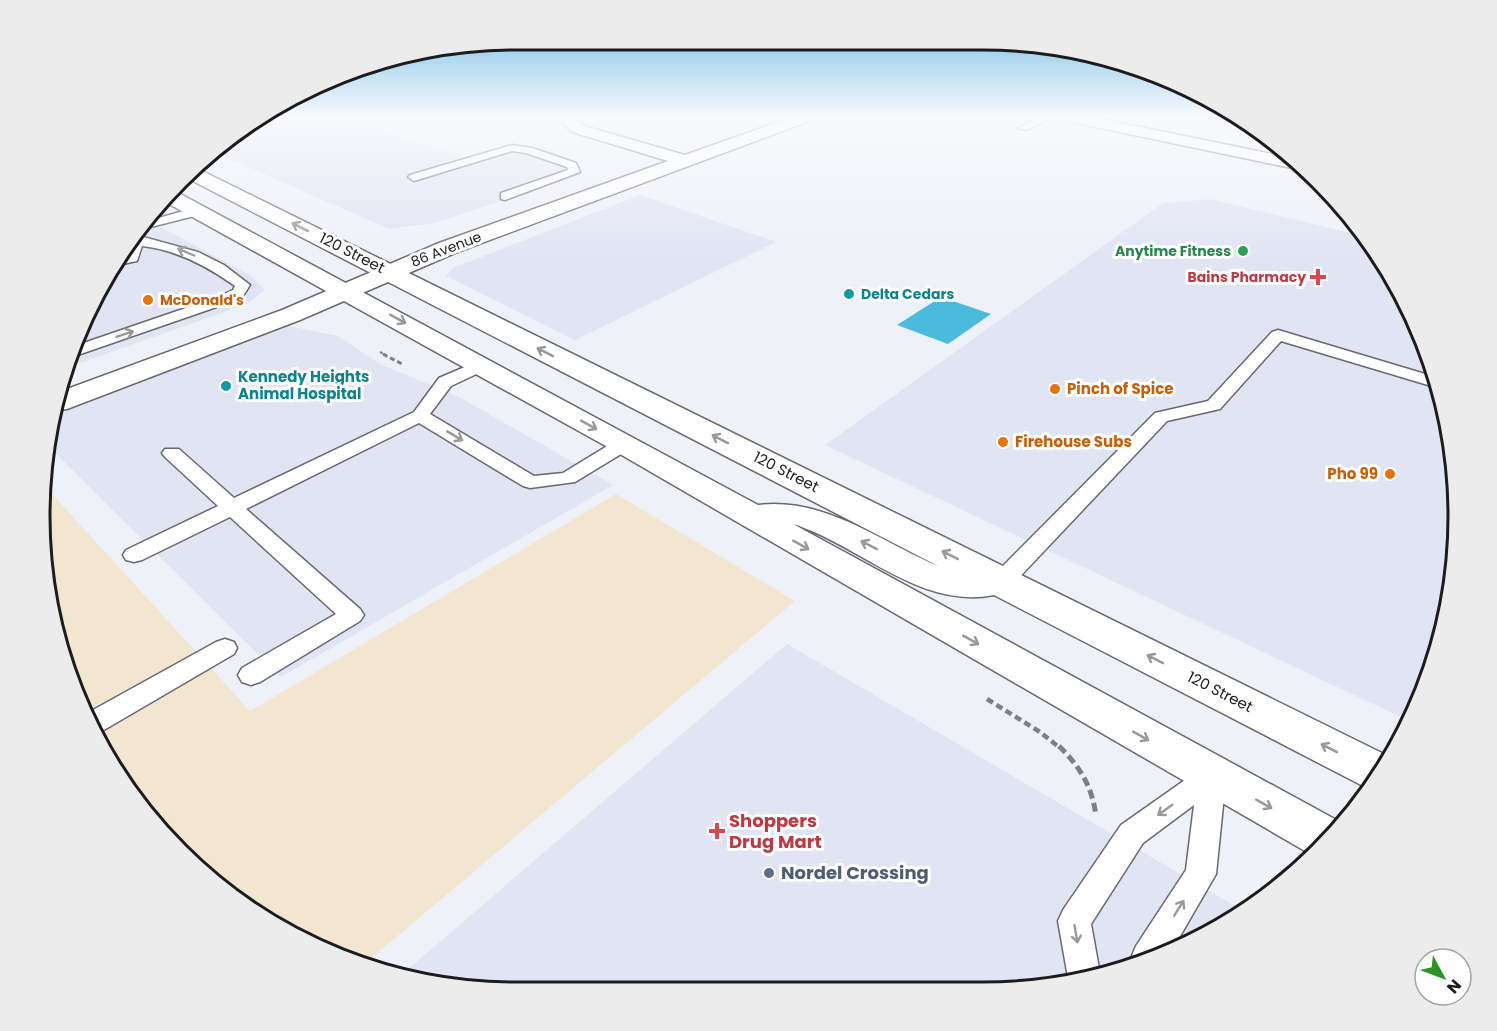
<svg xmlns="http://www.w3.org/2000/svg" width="1497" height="1031" font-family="Poppins,sans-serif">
<rect width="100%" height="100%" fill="#eff1f9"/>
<g fill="#e0e4f3">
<polygon points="257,117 352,117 350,119 464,158 511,145 545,148 575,162 581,174 435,223 389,229 214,152"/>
<polygon points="640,195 776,242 575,340 446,276 453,268"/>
<polygon points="1210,199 1367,237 1378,251 1422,333 1449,423 1458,516 1449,609 1422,698 1409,721 825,445 1163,203"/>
<polygon points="146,219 251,276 265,290 247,304 66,368 75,333"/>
<polygon points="289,326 338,336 380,364 459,397 613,485 281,677 46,444 53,416"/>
<polygon points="787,644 1240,909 1193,943 1074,983 982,992 516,992 422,983 400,976"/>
</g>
<polygon fill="#f2e6d1" points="44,485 250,711 616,494 795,601 363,965 333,956 250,911 178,852 88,727 48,608"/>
<polygon fill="#4abbdd" points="941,297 991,314 948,344 897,325"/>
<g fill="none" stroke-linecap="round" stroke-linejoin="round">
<g stroke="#686970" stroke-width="3">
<g id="service">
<polygon points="1041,117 1053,117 1027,130 1018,128"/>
<polygon points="512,145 532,148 576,163 580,172 505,200 501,199 501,193 568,170 567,167 526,153 512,151 414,181 408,177 410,175"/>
<polygon points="198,207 202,208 204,211 202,214 139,230 144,222"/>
<path d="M136,235L198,252L224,265L250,285L243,296L228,303L69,358L72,347L218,297L233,290L235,286C207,266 177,250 142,246L137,261L118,265L126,255Z"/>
<polygon points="1278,330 1435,377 1438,388 1281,341 1220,409 1167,421 1010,587 1002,589 994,587 991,581 994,575 1155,413 1208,401 1272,332"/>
<polygon points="481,360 489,365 487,369 451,386 430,414 534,476 563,473 617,440 631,440 634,444 631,448 575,482 530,488 523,486 419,423 246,509 360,609 364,615 360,621 260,682 251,685 242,682 238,675 242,668 336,614 230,517 142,560 134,562 126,560 123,555 126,550 218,506 165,457 162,453 165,449 179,449 234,498 414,412 439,378"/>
<polygon points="225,639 234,642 237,648 234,654 97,734 94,735 84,715 216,642"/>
<polygon points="1212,764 1222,768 1226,776 1216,874 1172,950 1133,963 1131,958 1136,946 1186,870 1194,805 1143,843 1091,924 1100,974 1069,983 1058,921 1063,910 1121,825 1202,768"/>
</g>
</g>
<g stroke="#686970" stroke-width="3">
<g id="minor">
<polygon points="561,117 578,117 576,119 584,126 685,155 792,117 814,117 812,120 455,253 300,320 67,409 55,411 59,392 282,310 439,243 668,161 572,132 559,119"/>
<polygon points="1064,117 1092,117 1291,158 1306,169 1301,170 1072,122"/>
</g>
</g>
<g stroke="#686970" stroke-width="3">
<path id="secondary" d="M196,168L1390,757L1371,789L1365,787L994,595C920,610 860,545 793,524L1342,823L1318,853L1312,855L613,450L160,199L173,190L758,505C825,497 879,541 938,566L185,177Z"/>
</g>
<polyline stroke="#7f8085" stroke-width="2" stroke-dasharray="3 1.5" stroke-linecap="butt" points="380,352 386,355"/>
<polyline stroke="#7f8085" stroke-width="3" stroke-dasharray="5 3" stroke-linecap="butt" points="383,354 402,364"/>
<polyline stroke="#7f8085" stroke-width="4.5" stroke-dasharray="7 4" stroke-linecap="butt" points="987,699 1040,732 1060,748"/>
<path stroke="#7f8085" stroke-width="5" stroke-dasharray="9 4.5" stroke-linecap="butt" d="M1059,746C1080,767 1092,786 1096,816"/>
<use href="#service" fill="#fff" fill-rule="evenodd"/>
<use href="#minor" fill="#fff" fill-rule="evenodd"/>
<use href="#secondary" fill="#fff" fill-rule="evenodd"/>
</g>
<defs><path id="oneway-shaft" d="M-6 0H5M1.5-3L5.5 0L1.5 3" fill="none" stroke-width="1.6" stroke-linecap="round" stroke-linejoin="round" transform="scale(1.5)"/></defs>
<g stroke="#99999a">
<use href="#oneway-shaft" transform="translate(300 227) rotate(-153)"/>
<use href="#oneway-shaft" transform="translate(186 252) rotate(-157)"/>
<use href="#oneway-shaft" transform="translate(398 319) rotate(29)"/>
<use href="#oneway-shaft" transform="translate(125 334) rotate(-19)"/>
<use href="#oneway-shaft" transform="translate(545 352) rotate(-153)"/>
<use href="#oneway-shaft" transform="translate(589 425) rotate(29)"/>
<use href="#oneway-shaft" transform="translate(455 436) rotate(31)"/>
<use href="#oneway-shaft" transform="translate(720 439) rotate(-153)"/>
<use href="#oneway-shaft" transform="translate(801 545) rotate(29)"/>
<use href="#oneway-shaft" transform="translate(869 545) rotate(-153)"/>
<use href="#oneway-shaft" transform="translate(950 555) rotate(-153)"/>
<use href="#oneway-shaft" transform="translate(971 640) rotate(29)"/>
<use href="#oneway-shaft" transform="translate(1155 659) rotate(-153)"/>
<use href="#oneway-shaft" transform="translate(1141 736) rotate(29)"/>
<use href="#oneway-shaft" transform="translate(1329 748) rotate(-153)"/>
<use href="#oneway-shaft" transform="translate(1264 804) rotate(29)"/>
<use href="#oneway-shaft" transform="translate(1165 810) rotate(145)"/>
<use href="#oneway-shaft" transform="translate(1179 908) rotate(-58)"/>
<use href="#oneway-shaft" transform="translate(1076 934) rotate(80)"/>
</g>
<linearGradient id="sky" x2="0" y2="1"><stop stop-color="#69b7e4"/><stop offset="0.45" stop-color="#f8f9fc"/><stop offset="1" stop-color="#f8f9fc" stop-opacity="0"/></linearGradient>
<rect width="1497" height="261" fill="url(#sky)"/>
<circle fill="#2e9e5b" stroke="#fefefe" stroke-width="2" cx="1243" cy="251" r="6"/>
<g fill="#e0444e" stroke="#fefefe" stroke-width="2">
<path d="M1315 268h6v6h6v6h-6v6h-6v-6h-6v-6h6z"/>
<path d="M714 822h6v6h6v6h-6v6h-6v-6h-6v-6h6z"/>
</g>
<g fill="#0f9aa8" stroke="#fefefe" stroke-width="2">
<circle cx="849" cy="294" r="6"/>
<circle cx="226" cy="386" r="6"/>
</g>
<g fill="#e8710a" stroke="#fefefe" stroke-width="2">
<circle cx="148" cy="300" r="6"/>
<circle cx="1055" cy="389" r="6"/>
<circle cx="1003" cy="442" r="6"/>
<circle cx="1390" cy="474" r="6"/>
</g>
<circle fill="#5c6f8a" stroke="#fefefe" stroke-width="2" cx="769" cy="873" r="6"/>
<g text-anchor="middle" stroke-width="6" stroke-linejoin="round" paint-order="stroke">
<g font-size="14" fill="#1c1c1f" stroke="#fefefe">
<text transform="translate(446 249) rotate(-21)" y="5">86 Avenue</text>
</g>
<g font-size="14" font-weight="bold" fill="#27864d" stroke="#fefefe" text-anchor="end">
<text x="1231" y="256">Anytime Fitness</text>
</g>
<g font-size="14" font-weight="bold" fill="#be3a42" stroke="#fefefe" text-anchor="end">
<text x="1306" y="282">Bains Pharmacy</text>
</g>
<g font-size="14" font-weight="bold" fill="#0d838f" stroke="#fefefe" text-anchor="start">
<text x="861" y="299">Delta Cedars</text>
</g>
<g font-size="14" font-weight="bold" fill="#c56008" stroke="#fefefe" text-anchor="start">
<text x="160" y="305">McDonald's</text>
</g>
<g font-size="15" fill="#1c1c1f" stroke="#fefefe">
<text transform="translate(352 253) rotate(27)" y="5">120 Street</text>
<text transform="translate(786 472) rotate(27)" y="5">120 Street</text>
<text transform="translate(1220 692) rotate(27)" y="5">120 Street</text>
</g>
<g font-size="15" font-weight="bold" fill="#0d838f" stroke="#fefefe" text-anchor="start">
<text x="238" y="382">Kennedy Heights<tspan x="238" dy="17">Animal Hospital</tspan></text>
</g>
<g font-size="15" font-weight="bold" fill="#c56008" stroke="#fefefe" text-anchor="start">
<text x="1067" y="394">Pinch of Spice</text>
<text x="1015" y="447">Firehouse Subs</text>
<text x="1378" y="479" text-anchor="end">Pho 99</text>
</g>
<g font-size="18" font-weight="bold" fill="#be3a42" stroke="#fefefe" text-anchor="start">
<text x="729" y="827">Shoppers<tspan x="729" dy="21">Drug Mart</tspan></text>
</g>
<g font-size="18" font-weight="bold" fill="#4e5e75" stroke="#fefefe" text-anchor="start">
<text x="781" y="879">Nordel Crossing</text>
</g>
</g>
<path d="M0 0H1497V1031H0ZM516 50H982A466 466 0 0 1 1448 516V516A466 466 0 0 1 982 982H516A466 466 0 0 1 50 516V516A466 466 0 0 1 516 50Z" fill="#ececec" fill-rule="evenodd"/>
<path fill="none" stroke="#1c1c1f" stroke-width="3" d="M516 50H982A466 466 0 0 1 1448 516V516A466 466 0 0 1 982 982H516A466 466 0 0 1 50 516V516A466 466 0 0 1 516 50Z"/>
<g transform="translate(1443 977) rotate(131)"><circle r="28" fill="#fefefe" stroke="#a4a4a5" stroke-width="1.5"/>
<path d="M0-4.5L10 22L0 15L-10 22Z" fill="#2a9620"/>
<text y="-9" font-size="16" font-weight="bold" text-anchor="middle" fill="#1c1c1f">N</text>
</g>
</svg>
